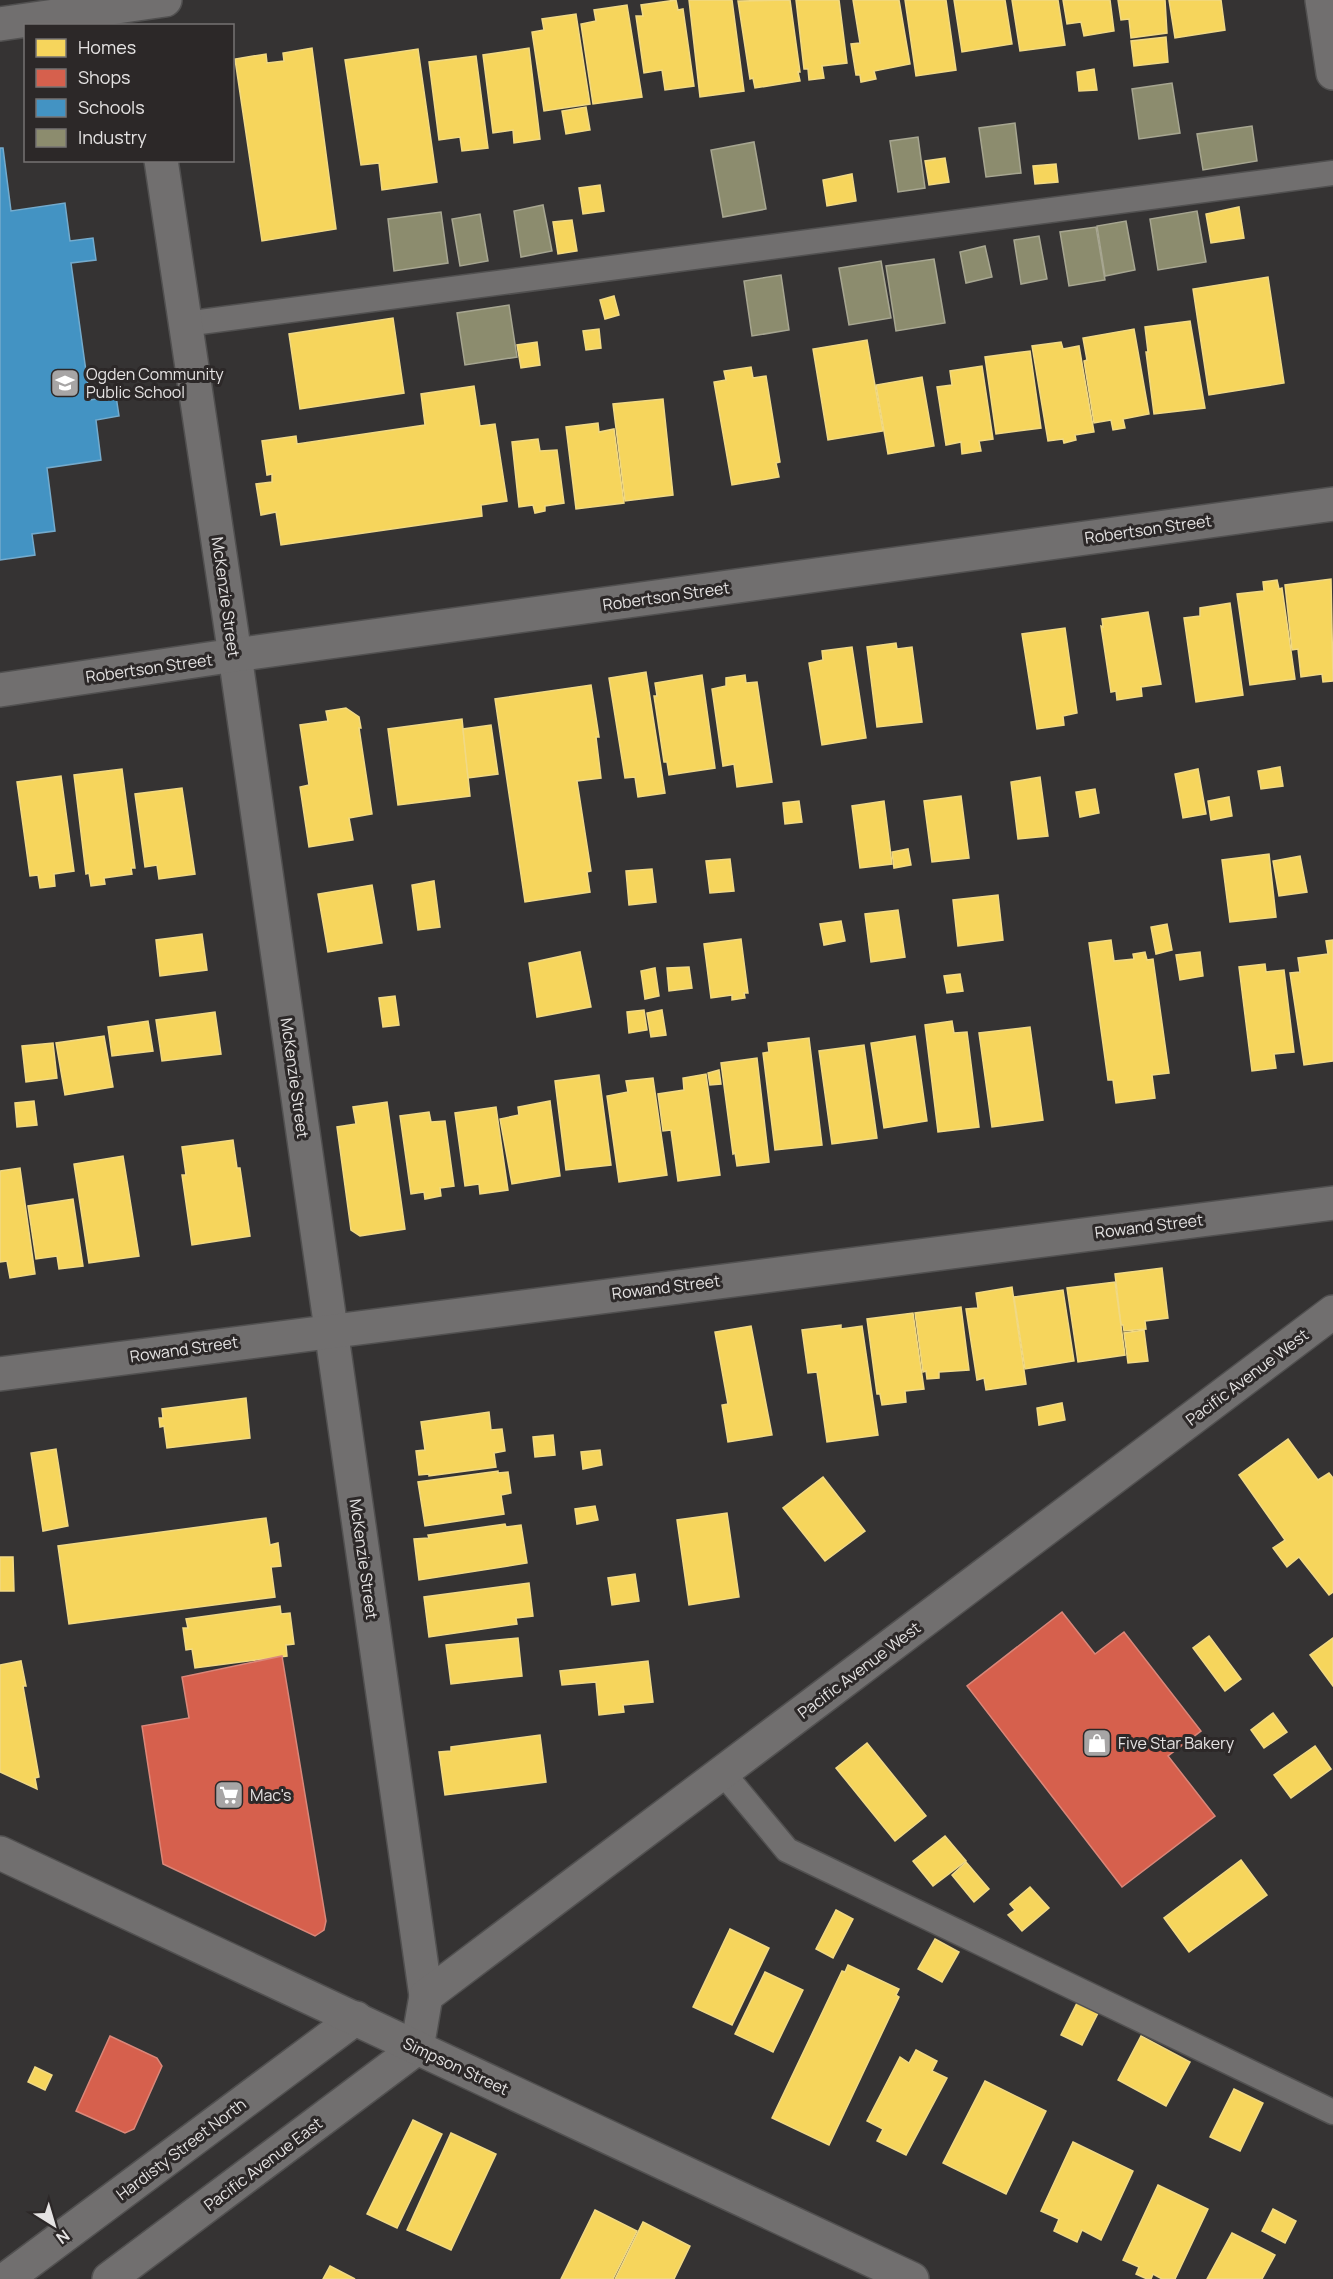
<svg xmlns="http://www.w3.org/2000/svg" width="1333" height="2279" font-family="Manrope,sans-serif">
<rect width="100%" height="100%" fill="#353333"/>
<g fill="#f6d55c" stroke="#f1d984" stroke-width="1.5">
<polygon points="676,0 678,10 683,9 694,86 665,90 662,70 644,73 636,16 643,16 641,5"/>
<polygon points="689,0 732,0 744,91 700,97"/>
<polygon points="790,0 800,72 798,72 800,81 755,88 753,78 750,79 738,1"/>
<polygon points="796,0 839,0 847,63 822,66 824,78 809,80 808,69 804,69"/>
<polygon points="853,0 899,0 910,64 874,71 876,79 861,82 860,75 856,75 851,44 860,43"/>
<polygon points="905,0 946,0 956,70 916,76"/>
<polygon points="954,0 1005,0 1012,44 962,52"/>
<polygon points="1012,0 1058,0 1065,45 1020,51"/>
<polygon points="1063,0 1110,0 1114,31 1084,36 1081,22 1067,24"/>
<polygon points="1118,0 1165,0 1167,33 1131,38 1129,19 1121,20"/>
<polygon points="1169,0 1221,0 1225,30 1175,38"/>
<polygon points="627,5 642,97 593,104 581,24 596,21 594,10"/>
<polygon points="576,14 590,104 544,111 532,32 544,30 542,19"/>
<polygon points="1166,37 1168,62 1134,66 1131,41"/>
<polygon points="312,48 336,229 262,241 235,59 266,54 267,63 284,61 283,53"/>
<polygon points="529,48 540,139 514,143 513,130 493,133 483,55"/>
<polygon points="418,49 437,182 382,190 379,163 361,165 345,60"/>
<polygon points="476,56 488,148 462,151 460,137 439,140 429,62"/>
<polygon points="1094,69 1097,90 1079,91 1077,72"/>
<polygon points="586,107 590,130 566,134 562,111"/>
<polygon points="945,158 949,182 929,185 925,161"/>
<polygon points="1056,164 1058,182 1035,184 1033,166"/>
<polygon points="852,174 856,201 827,206 823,180"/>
<polygon points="600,185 604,211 583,214 579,188"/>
<polygon points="1239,207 1244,238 1211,243 1206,214"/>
<polygon points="572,220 577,251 558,254 553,222"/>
<polygon points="1268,277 1284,383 1209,395 1193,289"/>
<polygon points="614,296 619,315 605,319 600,300"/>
<polygon points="393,318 404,393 300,409 289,334"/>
<polygon points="1190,321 1205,408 1154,414 1146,352 1148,352 1145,327"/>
<polygon points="599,329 601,348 586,350 583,331"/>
<polygon points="1134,329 1149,414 1123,419 1125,428 1113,430 1111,420 1094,423 1084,361 1087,360 1083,338"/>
<polygon points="867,340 883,431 828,440 813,349"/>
<polygon points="537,342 540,365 521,368 517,345"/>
<polygon points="1061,342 1063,349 1079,346 1094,432 1075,435 1076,440 1064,443 1063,439 1048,441 1032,346"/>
<polygon points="1030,351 1041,428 996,434 985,357"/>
<polygon points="982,366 993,439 979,441 981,451 962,454 961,442 946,445 937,387 952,385 950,371"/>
<polygon points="751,367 753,378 766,376 780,462 776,463 779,477 732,485 714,382 726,380 724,371"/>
<polygon points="922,377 934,446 888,454 876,385"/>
<polygon points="474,386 480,426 495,424 507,501 481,505 482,516 281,545 276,512 261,515 256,484 272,482 272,474 267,475 262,441 296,436 297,444 425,425 421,394"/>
<polygon points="663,399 673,495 625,501 613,404"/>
<polygon points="598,423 599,432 614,429 624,503 576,509 566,427"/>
<polygon points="538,439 540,451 557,450 564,503 545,506 545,511 535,513 533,505 519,507 512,442"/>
<polygon points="1331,579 1333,681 1323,682 1322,674 1301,677 1298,649 1292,650 1285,585"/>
<polygon points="1277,580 1279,589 1282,588 1295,679 1250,685 1237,594 1264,591 1263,582"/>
<polygon points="1230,603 1243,695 1196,702 1184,618 1200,616 1200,608"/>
<polygon points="1148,612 1161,684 1141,687 1142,696 1117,700 1116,691 1111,692 1101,626 1103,627 1102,619"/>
<polygon points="1065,628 1077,713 1063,716 1064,725 1037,729 1022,634"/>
<polygon points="896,643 897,649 912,647 922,722 877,727 867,647"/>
<polygon points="852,647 866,738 822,745 809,663 823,660 822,651"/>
<polygon points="646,672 665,793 638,797 635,777 625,778 609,678"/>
<polygon points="702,675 715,768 669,775 667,762 664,762 654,696 657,696 655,683"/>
<polygon points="745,675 746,683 757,682 772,782 737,787 734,764 723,766 712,689 726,686 726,678"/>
<polygon points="591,685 599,737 596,737 601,778 577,781 591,871 587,872 590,892 525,902 495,699"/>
<polygon points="346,708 359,717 361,728 359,728 372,814 349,818 353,840 309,847 300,787 309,785 300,725 328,721 326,711"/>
<polygon points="462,719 470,796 398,805 388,729"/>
<polygon points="491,725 498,774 468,778 463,729"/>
<polygon points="1280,767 1283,786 1261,789 1258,771"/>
<polygon points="122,769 135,868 131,868 132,874 104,878 105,884 91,886 89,873 86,874 74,775"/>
<polygon points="1198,769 1206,814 1183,818 1175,774"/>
<polygon points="61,776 74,871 54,874 55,886 40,888 38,875 30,876 17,782"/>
<polygon points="1040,777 1048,836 1018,839 1011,782"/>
<polygon points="182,788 195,874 159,879 157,865 145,867 135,794"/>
<polygon points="1095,789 1099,813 1080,817 1076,792"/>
<polygon points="961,796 969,858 932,862 924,801"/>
<polygon points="1229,797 1232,816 1211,820 1208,801"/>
<polygon points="799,801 802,822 785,824 783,803"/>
<polygon points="884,801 892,864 860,868 852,806"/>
<polygon points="908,849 911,865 894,868 892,852"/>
<polygon points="1269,854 1276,917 1230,922 1222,860"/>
<polygon points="1300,856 1307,892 1279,896 1273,861"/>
<polygon points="730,859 734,891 710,893 706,861"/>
<polygon points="652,869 656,902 629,905 626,871"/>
<polygon points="434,881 440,927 418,930 412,885"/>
<polygon points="372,885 382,943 328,952 318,894"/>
<polygon points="998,895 1003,940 958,946 953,900"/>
<polygon points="898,910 905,957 871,962 865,914"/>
<polygon points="841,921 845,941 824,945 820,924"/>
<polygon points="1167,924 1172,950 1156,954 1151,927"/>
<polygon points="202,934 207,970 160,976 156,940"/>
<polygon points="741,939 748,993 744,993 745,998 732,1000 732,995 711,998 704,944"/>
<polygon points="1111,940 1114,961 1134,959 1133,954 1145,952 1147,960 1153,959 1169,1073 1152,1075 1155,1098 1116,1103 1113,1080 1108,1080 1089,943"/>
<polygon points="1333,940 1333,1061 1304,1065 1290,973 1300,972 1298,958 1328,954 1326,941"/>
<polygon points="580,952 591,1007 537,1017 529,963"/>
<polygon points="1200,952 1203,976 1180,980 1176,955"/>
<polygon points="1265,964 1266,972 1284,970 1294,1052 1274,1054 1276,1068 1252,1071 1239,967"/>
<polygon points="689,967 692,988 669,991 667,968"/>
<polygon points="655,968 659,996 645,999 641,971"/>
<polygon points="960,974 963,991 947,993 944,976"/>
<polygon points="395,996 399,1025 383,1027 379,998"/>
<polygon points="644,1010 647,1030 629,1033 627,1012"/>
<polygon points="662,1010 666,1035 651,1037 647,1013"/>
<polygon points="215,1012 221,1054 162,1061 156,1020"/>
<polygon points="148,1021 153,1051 112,1056 108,1027"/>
<polygon points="952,1021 954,1033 967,1032 979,1127 938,1132 925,1025"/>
<polygon points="1030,1027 1043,1120 992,1127 979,1033"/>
<polygon points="104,1036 113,1087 65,1095 56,1043"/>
<polygon points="915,1036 927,1121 884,1128 871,1043"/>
<polygon points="809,1038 822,1145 775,1150 763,1053 769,1052 768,1043"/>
<polygon points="53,1043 57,1078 26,1082 22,1046"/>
<polygon points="864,1045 877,1138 832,1144 819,1051"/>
<polygon points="757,1058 769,1162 737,1166 735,1153 733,1154 721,1063"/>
<polygon points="719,1070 721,1084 710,1085 708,1073"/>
<polygon points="706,1074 720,1175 678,1181 671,1130 663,1131 658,1094 684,1090 683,1078"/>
<polygon points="599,1075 611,1165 566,1170 555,1081"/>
<polygon points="653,1078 667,1175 619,1182 607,1096 628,1092 626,1081"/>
<polygon points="34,1101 37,1125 17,1127 15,1103"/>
<polygon points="550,1101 560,1176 512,1184 500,1119 519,1115 518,1107"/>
<polygon points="387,1102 405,1229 360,1236 351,1230 337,1127 356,1124 353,1107"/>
<polygon points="496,1107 508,1190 480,1194 479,1184 465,1186 455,1113"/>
<polygon points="429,1112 431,1122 445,1121 454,1186 440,1188 441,1196 425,1199 424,1192 411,1194 400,1116"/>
<polygon points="233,1140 237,1168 240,1168 250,1236 192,1245 182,1175 186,1175 182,1147"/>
<polygon points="123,1156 139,1256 89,1263 74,1164"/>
<polygon points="20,1168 35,1274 10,1278 7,1261 0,1262 0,1171"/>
<polygon points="73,1199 83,1266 59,1269 57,1256 36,1259 28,1206"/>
<polygon points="1162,1268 1168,1318 1145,1321 1146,1329 1124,1331 1123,1325 1121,1325 1115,1274"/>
<polygon points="1115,1282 1125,1355 1078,1362 1067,1288"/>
<polygon points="1012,1287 1026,1384 986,1390 984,1378 977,1380 966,1309 978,1308 976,1293"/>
<polygon points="1063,1290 1074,1361 1025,1369 1014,1297"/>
<polygon points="961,1307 969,1370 939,1372 939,1378 927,1379 926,1371 923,1372 915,1313"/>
<polygon points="913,1313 924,1389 905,1391 906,1402 882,1405 880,1394 877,1394 867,1319"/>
<polygon points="841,1325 841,1329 862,1326 878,1435 827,1442 817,1372 808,1373 802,1330"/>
<polygon points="751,1326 772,1435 728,1442 722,1405 728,1404 715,1332"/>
<polygon points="1144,1330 1148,1361 1128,1363 1124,1333"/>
<polygon points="246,1398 250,1438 167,1448 164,1426 160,1427 159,1418 163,1418 162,1409"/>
<polygon points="1062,1403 1065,1420 1039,1425 1037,1408"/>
<polygon points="489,1412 491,1430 502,1429 505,1451 494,1453 496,1467 429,1476 429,1474 419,1475 416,1451 425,1450 421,1422"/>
<polygon points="553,1435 555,1455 535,1457 533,1437"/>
<polygon points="1288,1439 1318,1480 1329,1473 1333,1478 1333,1592 1329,1595 1299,1557 1287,1567 1273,1548 1285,1540 1239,1475"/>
<polygon points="56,1449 68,1526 43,1531 31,1453"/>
<polygon points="600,1450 602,1465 583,1469 581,1452"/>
<polygon points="498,1471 498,1473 508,1472 511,1493 501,1495 504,1514 425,1526 418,1482"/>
<polygon points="823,1477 865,1531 825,1561 783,1508"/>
<polygon points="595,1506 598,1520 577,1524 575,1509"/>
<polygon points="727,1513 739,1597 689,1605 677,1520"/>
<polygon points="266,1518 270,1545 278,1543 281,1566 271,1567 275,1597 69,1624 58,1546"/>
<polygon points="505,1524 506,1527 521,1525 527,1563 419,1580 414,1539 429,1538 428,1535"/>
<polygon points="0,1557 13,1557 14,1591 0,1591"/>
<polygon points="635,1574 639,1601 612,1605 608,1578"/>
<polygon points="529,1583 533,1616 516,1618 517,1624 429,1637 424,1597"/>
<polygon points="280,1606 281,1614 290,1613 294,1644 286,1645 287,1656 195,1668 192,1649 186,1650 183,1628 188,1628 186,1619"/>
<polygon points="1209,1636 1241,1679 1225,1691 1193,1648"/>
<polygon points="518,1638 522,1676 451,1684 446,1645"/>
<polygon points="1333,1638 1333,1686 1310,1655"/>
<polygon points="21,1661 26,1686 23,1686 39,1777 35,1778 37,1789 0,1772 0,1665"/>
<polygon points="648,1661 653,1702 623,1705 624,1712 599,1715 596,1682 562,1685 560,1671"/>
<polygon points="230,1713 250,1840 179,1850 160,1724"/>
<polygon points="1273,1713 1287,1732 1264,1748 1251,1730"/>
<polygon points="540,1735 546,1782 445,1795 439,1752 451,1751 451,1747"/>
<polygon points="867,1743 926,1816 895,1841 836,1768"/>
<polygon points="1315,1746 1331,1769 1291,1798 1274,1775"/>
<polygon points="945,1836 966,1861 933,1886 913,1861"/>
<polygon points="1241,1860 1267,1895 1189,1952 1164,1918"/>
<polygon points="966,1862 989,1889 974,1902 952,1875"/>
<polygon points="1030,1887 1049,1908 1022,1931 1008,1915 1015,1910 1010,1904"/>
<polygon points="836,1910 853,1919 833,1958 816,1949"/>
<polygon points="730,1929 769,1948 732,2025 693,2007"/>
<polygon points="935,1939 959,1952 942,1982 918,1969"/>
<polygon points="848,1965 899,1989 896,1995 899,1997 829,2145 772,2118 842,1971 845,1972"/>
<polygon points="765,1972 803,1990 773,2052 735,2034"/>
<polygon points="1077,2003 1098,2013 1082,2045 1061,2035"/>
<polygon points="1141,2036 1190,2062 1166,2106 1118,2080"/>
<polygon points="916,2050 937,2061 932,2071 947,2078 906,2155 877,2141 883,2129 867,2121 900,2057 909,2063"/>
<polygon points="35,2067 52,2075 45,2090 28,2082"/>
<polygon points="985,2081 1046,2111 1006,2194 943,2163"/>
<polygon points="1234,2089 1263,2103 1240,2151 1210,2137"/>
<polygon points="413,2120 442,2134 397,2228 367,2214"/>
<polygon points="451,2133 496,2154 451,2250 407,2230"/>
<polygon points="1073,2142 1133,2171 1101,2240 1082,2230 1077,2242 1054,2231 1059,2219 1041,2211"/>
<polygon points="1158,2185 1208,2209 1175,2279 1162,2279 1153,2274 1151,2279 1147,2279 1136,2274 1139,2267 1123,2260"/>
<polygon points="1273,2209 1296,2221 1285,2243 1262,2231"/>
<polygon points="595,2210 637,2231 613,2279 561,2279"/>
<polygon points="643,2222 690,2246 674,2279 615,2279"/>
<polygon points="1232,2233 1275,2255 1262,2279 1207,2279"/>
<polygon points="330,2266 355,2279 323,2279"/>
</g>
<g fill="#d6604d" stroke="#da877a" stroke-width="1.5">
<polygon points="1062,1612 1095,1654 1124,1632 1201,1731 1168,1756 1215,1816 1122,1887 967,1686"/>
<polygon points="282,1656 326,1921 324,1930 315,1936 163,1864 142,1726 189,1718 182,1677"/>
<polygon points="110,2036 157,2058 162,2066 134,2129 125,2133 76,2111"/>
</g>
<polygon fill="#4393c3" stroke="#74abcd" stroke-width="1.5" points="0,148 3,148 11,211 65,203 70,241 93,238 96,260 71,263 90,400 116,396 119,416 96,420 101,460 47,468 55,531 32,534 35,555 0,560"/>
<g fill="#8c8c6e" stroke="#a7a691" stroke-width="1.5">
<polygon points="1172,83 1180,133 1139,139 1132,89"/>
<polygon points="1015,123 1021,173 986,177 979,128"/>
<polygon points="1252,126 1257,161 1203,170 1197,134"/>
<polygon points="918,137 925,188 898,192 890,141"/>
<polygon points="754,142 766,209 723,217 711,150"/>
<polygon points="543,205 552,251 521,257 514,211"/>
<polygon points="1197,211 1206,262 1158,270 1150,219"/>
<polygon points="441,212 448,263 394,271 388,219"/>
<polygon points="480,214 488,261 460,266 452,219"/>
<polygon points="1126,221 1135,270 1105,276 1097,226"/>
<polygon points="1096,227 1105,280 1069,286 1060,232"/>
<polygon points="1039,236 1047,279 1021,284 1014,240"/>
<polygon points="985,246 992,277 966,283 960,252"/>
<polygon points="934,259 945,323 896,331 886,266"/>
<polygon points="881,261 891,318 849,325 839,268"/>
<polygon points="781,275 789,330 752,336 744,281"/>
<polygon points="509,305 517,357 465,365 457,313"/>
</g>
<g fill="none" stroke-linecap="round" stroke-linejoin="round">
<g stroke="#515050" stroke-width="27">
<g id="service">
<polyline points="185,324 1333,173"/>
<polyline points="723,1773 787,1850 1333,2112"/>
</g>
</g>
<g stroke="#515050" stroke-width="36">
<g id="minor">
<polyline points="1322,0 1333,73"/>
<polyline points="0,24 165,0"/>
<polyline points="161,160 235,655 426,1996"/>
<polyline points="0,690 235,655 1333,504"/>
<polyline points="0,1374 1333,1203"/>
<polyline points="417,2048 426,1996 1333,1312"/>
<polyline points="6,2279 356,2018"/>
</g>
</g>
<g stroke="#515050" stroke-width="36">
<polyline id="tertiary" points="109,2279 417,2048"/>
</g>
<g stroke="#515050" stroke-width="36">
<polyline id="secondary" points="0,1853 912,2279"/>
</g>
<use href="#service" stroke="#716f6f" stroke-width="24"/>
<use href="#minor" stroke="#716f6f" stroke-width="33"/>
<use href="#tertiary" stroke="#716f6f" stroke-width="33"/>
<use href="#secondary" stroke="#716f6f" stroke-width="33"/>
</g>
<defs>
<g id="school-square" transform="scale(1.5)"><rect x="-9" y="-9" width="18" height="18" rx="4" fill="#a7a5a5" stroke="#2c2828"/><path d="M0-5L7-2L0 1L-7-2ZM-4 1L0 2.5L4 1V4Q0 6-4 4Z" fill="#fff"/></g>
<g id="shop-square" transform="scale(1.5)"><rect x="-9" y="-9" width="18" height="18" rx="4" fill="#a7a5a5" stroke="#2c2828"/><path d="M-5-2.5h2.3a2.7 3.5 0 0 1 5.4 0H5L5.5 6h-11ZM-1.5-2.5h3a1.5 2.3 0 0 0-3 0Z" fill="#fff"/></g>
<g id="supermarket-square" transform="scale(1.5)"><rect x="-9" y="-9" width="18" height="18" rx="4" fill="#a7a5a5" stroke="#2c2828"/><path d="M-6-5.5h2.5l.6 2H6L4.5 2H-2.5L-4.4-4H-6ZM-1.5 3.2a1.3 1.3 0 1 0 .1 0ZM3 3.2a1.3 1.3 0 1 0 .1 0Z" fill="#fff"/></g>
</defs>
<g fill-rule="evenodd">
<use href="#school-square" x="65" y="383"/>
<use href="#shop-square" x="1097" y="1743"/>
<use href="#supermarket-square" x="229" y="1795"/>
</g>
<g text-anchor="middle" stroke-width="6" stroke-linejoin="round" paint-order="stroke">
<g font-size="16" fill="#e5e3e3" stroke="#2c2828" text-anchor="start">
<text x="86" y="380">Ogden Community<tspan x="86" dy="18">Public School</tspan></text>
<text x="1118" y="1749">Five Star Bakery</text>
<text x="250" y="1801">Mac's</text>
</g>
<g font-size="16" fill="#e5e3e3" stroke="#2c2828">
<text transform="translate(1148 529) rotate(-8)" y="6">Robertson Street</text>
<text transform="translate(666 596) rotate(-8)" y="6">Robertson Street</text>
<text transform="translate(226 597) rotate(82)" y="6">McKenzie Street</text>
<text transform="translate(149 668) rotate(-8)" y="6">Robertson Street</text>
<text transform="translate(295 1078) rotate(82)" y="6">McKenzie Street</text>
<text transform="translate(1149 1226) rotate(-7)" y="6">Rowand Street</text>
<text transform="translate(666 1287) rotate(-7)" y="6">Rowand Street</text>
<text transform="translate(184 1349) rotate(-8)" y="6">Rowand Street</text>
<text transform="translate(1247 1377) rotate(-37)" y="6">Pacific Avenue West</text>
<text transform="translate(364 1559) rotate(82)" y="6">McKenzie Street</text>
<text transform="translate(859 1670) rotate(-37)" y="6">Pacific Avenue West</text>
<text transform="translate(456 2066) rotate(25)" y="6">Simpson Street</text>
<text transform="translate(181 2149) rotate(-37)" y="6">Hardisty Street North</text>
<text transform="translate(263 2164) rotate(-37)" y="6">Pacific Avenue East</text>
</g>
</g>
<rect x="24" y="24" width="210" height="138" fill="#2c2828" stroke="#767373" stroke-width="1.5"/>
<rect x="36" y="39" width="30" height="18" fill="#f6d55c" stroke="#767373" stroke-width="1.5"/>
<text x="78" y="54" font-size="18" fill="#e5e3e3">Homes</text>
<rect x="36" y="69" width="30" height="18" fill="#d6604d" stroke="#767373" stroke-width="1.5"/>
<text x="78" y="84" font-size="18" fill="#e5e3e3">Shops</text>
<rect x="36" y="99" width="30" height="18" fill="#4393c3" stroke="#767373" stroke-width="1.5"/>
<text x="78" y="114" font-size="18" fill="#e5e3e3">Schools</text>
<rect x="36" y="129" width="30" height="18" fill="#8c8c6e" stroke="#767373" stroke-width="1.5"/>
<text x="78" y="144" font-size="18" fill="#e5e3e3">Industry</text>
<g transform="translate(54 2225) rotate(143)" stroke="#2c2828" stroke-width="4.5" paint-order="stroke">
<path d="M0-4.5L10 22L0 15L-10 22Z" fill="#e5e3e3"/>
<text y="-9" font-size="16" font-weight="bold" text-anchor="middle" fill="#e5e3e3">N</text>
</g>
</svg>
